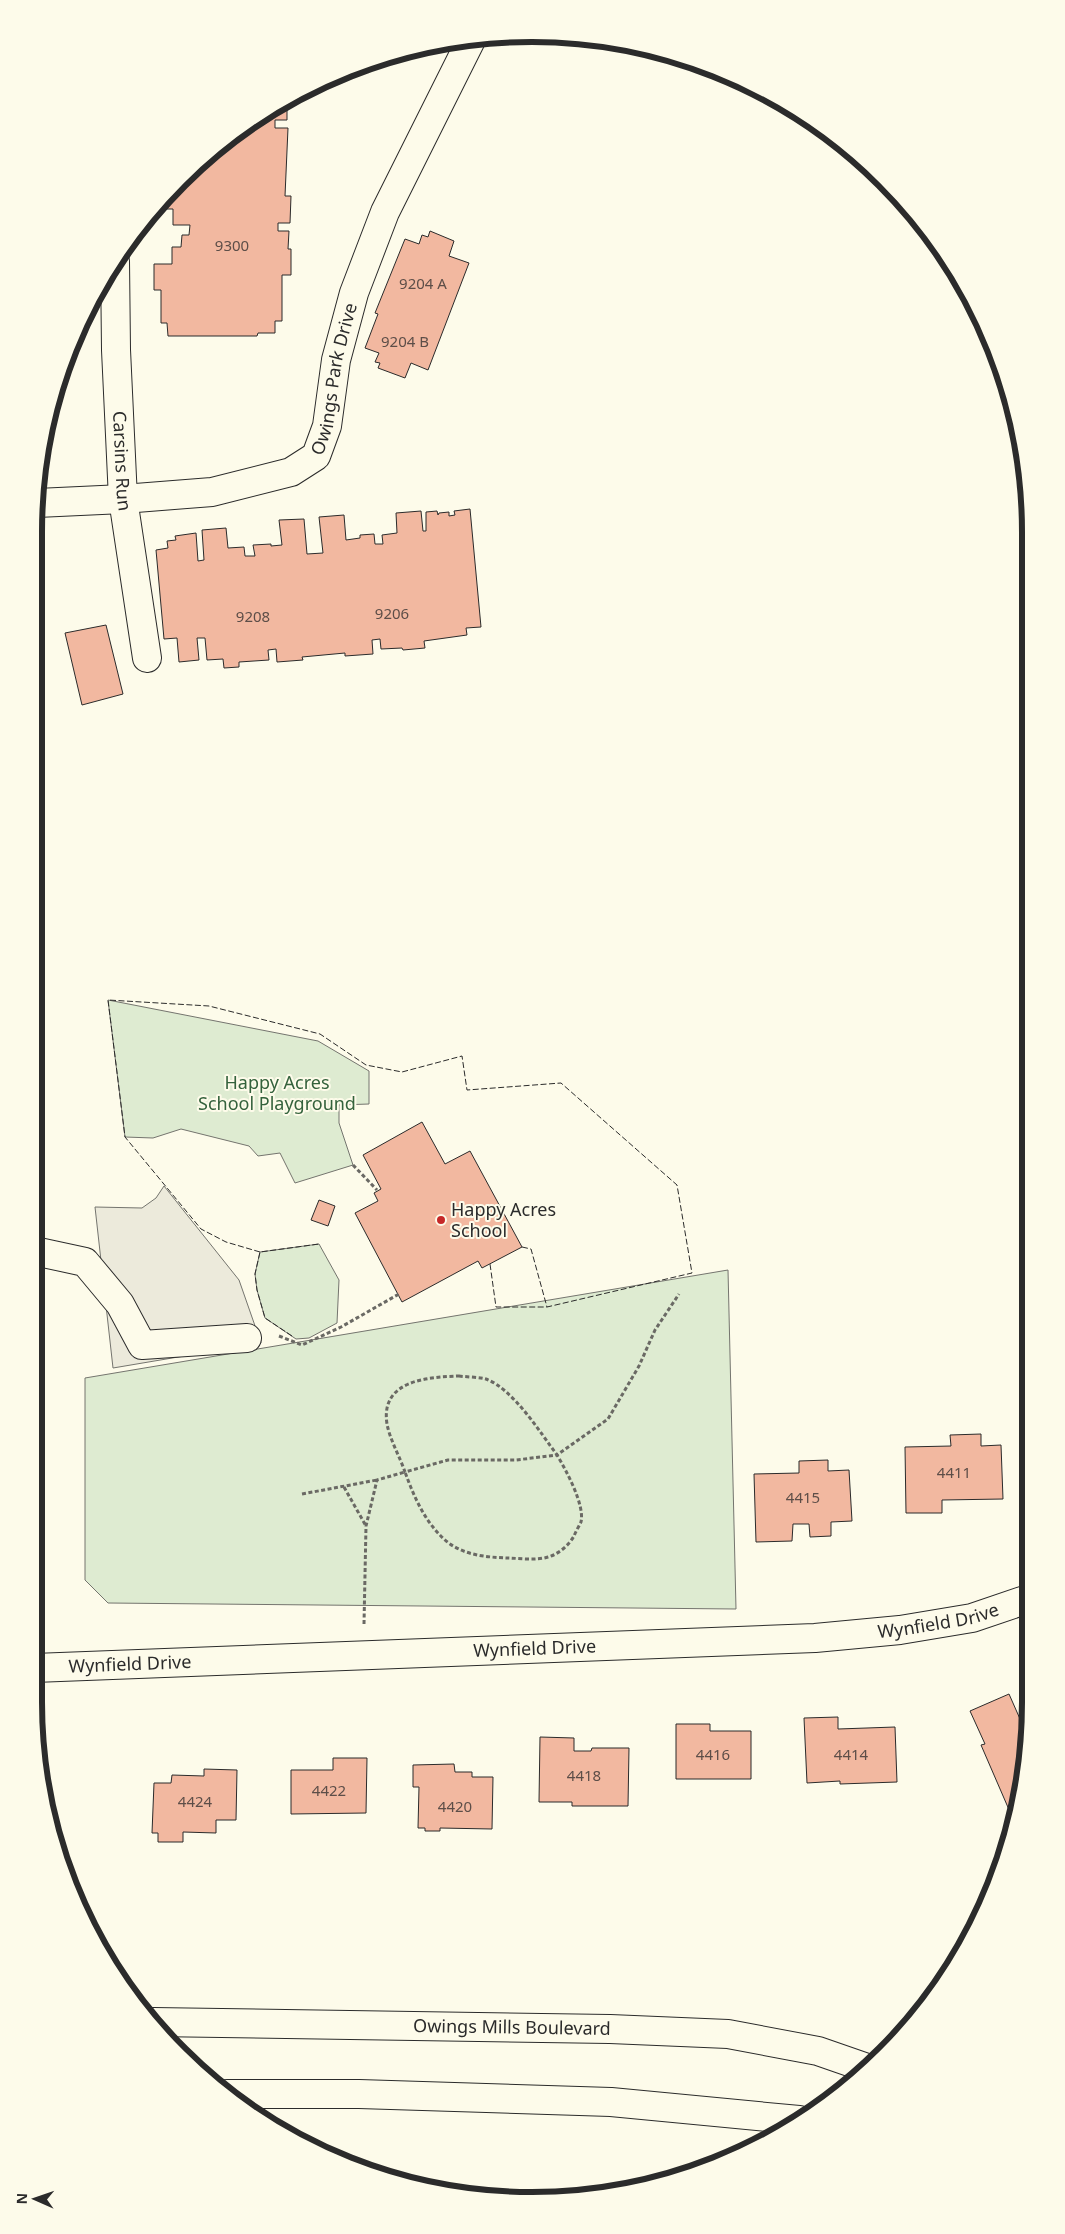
<svg xmlns="http://www.w3.org/2000/svg" width="1065" height="2234" font-family="'Noto Sans',sans-serif">
<rect width="100%" height="100%" fill="#fdfbea"/>
<g fill="#deebd1" stroke="#74746e">
<polygon points="108,1000 318,1041 369,1071 369,1104 339,1105 339,1123 353,1165 295,1183 280,1153 258,1156 249,1146 181,1129 153,1138 125,1137"/>
<polygon points="319,1244 339,1280 337,1323 309,1338 296,1339 265,1318 257,1290 255,1274 260,1252"/>
<polygon points="728,1270 736,1609 108,1603 85,1580 85,1378"/>
</g>
<polygon fill="#eceadb" stroke="#74746e" points="164,1186 239,1280 261,1343 113,1368 95,1207 142,1208 156,1198"/>
<g fill="#f2b8a0" stroke="#2b2b2b">
<polygon points="287,101 287,120 275,120 275,128 288,128 285,196 291,196 290,223 278,223 278,231 289,231 288,249 291,249 291,275 282,275 282,321 275,321 275,333 258,333 257,336 168,336 167,323 161,323 161,290 154,290 154,264 172,264 172,247 181,247 182,235 189,235 190,225 173,225 173,209 156,209 175,185 184,185 184,176 256,118"/>
<polygon points="430,231 454,241 449,256 469,263 428,370 411,363 405,378 378,368 380,363 375,362 379,353 365,348 378,314 375,313 405,239 419,244 422,235 428,237"/>
<polygon points="470,509 481,627 466,628 467,635 424,641 425,648 403,650 402,648 381,649 380,639 372,640 373,654 345,656 345,653 302,657 303,660 277,662 276,649 268,650 269,660 239,662 239,667 224,668 223,659 207,660 205,638 197,638 199,660 179,662 177,638 164,639 156,550 168,548 167,541 176,540 175,536 196,533 198,561 204,560 202,530 226,528 228,548 244,547 245,556 255,556 253,545 271,544 271,546 282,545 279,520 304,519 307,554 323,553 319,517 344,515 346,540 360,538 360,535 374,534 375,544 383,544 382,535 397,533 396,513 421,511 423,531 426,531 426,512 437,511 438,515 439,513 449,512 449,516 455,515 454,511"/>
<polygon points="106,625 123,694 82,705 65,633"/>
<polygon points="422,1122 445,1164 470,1151 522,1247 482,1268 478,1261 402,1302 355,1213 378,1201 374,1193 381,1189 363,1155"/>
<polygon points="319,1200 335,1206 328,1226 311,1220"/>
<polygon points="981,1434 981,1446 1001,1445 1003,1499 942,1500 942,1513 906,1513 905,1447 951,1446 950,1435"/>
<polygon points="828,1460 828,1471 849,1470 852,1521 831,1522 831,1536 810,1537 809,1524 793,1524 792,1541 756,1542 754,1474 799,1473 799,1461"/>
<polygon points="1009,1694 1024,1728 1026,1726 1028,1732 1022,1799 1019,1808 1010,1812 981,1745 985,1744 970,1711"/>
<polygon points="838,1717 838,1729 895,1727 897,1782 840,1784 840,1781 807,1783 804,1718"/>
<polygon points="676,1724 710,1724 710,1731 751,1731 751,1779 676,1779"/>
<polygon points="540,1737 574,1738 574,1751 591,1751 592,1748 629,1748 628,1806 572,1806 572,1802 539,1802"/>
<polygon points="333,1758 367,1758 366,1813 291,1814 291,1770 333,1770"/>
<polygon points="454,1764 455,1772 472,1772 472,1777 493,1777 492,1829 440,1828 440,1831 425,1831 425,1828 418,1828 419,1787 413,1787 413,1765"/>
<polygon points="204,1769 237,1770 236,1820 216,1820 216,1833 183,1832 183,1842 158,1842 158,1833 152,1833 154,1783 171,1783 172,1775 204,1776"/>
</g>
<g fill="none" stroke-linecap="round" stroke-linejoin="round">
<g stroke="#2b2b2b" stroke-width="30">
<g id="minor">
<path id="s1" d="M115,261L116,350L123,499L147,658"/>
<path id="s2" d="M37,503L123,499L212,492L291,472L316,456L327,426L336,360L354,293L385,212L471,40"/>
<polyline points="34,1251 85,1262 120,1304 142,1345 247,1338"/>
<path id="s3" d="M34,1668L815,1638L900,1630L972,1618L1031,1598"/>
</g>
</g>
<g stroke="#2b2b2b" stroke-width="30">
<g id="major">
<path id="s4" d="M153,2022L610,2029L728,2034L818,2051L867,2068"/>
<polyline points="227,2094 359,2094 611,2102 799,2120"/>
</g>
</g>
<g stroke="#6a6964" stroke-width="3" stroke-dasharray="4 2.5" stroke-linecap="butt">
<polyline points="353,1165 377,1190"/>
<polyline points="279,1336 302,1345 341,1327 399,1294"/>
<path d="M459,1376C467,1377 478,1377 486,1379C513,1389 540,1432 557,1455L516,1460H448L405,1472C400,1457 390,1440 387,1424C380,1380 428,1377 459,1376Z"/>
<polyline points="344,1487 366,1526"/>
<polyline points="302,1494 377,1480"/>
<path d="M364,1624L366,1526L377,1480L405,1472C414,1497 425,1522 445,1540C462,1555 485,1557 506,1558C519,1558 535,1561 548,1557C559,1554 569,1545 574,1536C576,1531 579,1526 581,1522C585,1505 566,1470 557,1455L608,1419L639,1366L655,1330L679,1294"/>
</g>
<use href="#minor" stroke="#fdfbea" stroke-width="28"/>
<use href="#major" stroke="#fdfbea" stroke-width="28"/>
<g stroke="#2b2b2b" stroke-width="1" stroke-dasharray="6 2.5" stroke-linecap="butt">
<polyline points="522,1247 531,1249 547,1307"/>
<polyline points="260,1252 226,1242 201,1229 125,1137 108,1000 209,1006 320,1034 366,1065 402,1072 462,1056 467,1090 561,1083 677,1185 692,1273 547,1307 496,1307 490,1264"/>
<polyline points="292,1336 265,1318 257,1290 255,1274 260,1252 319,1244"/>
</g>
</g>
<circle fill="#c62828" stroke="#fdfbea" stroke-width="2" cx="441" cy="1220" r="5"/>
<g text-anchor="middle" stroke-width="4" stroke-linejoin="round" paint-order="stroke">
<g font-size="15" fill="#5d4e48">
<text x="232" y="251">9300</text>
<text x="423" y="289">9204 A</text>
<text x="405" y="347">9204 B</text>
<text x="392" y="619">9206</text>
<text x="253" y="622">9208</text>
<text x="954" y="1478">4411</text>
<text x="803" y="1503">4415</text>
<text x="713" y="1760">4416</text>
<text x="851" y="1760">4414</text>
<text x="584" y="1781">4418</text>
<text x="329" y="1796">4422</text>
<text x="195" y="1807">4424</text>
<text x="455" y="1812">4420</text>
</g>
<g font-size="18" fill="#2b2b2b" stroke="#fdfbea">
<text dy="6" stroke="none"><textPath href="#s2" startOffset="366">Owings Park Drive</textPath></text>
<text dy="6" stroke="none"><textPath href="#s1" startOffset="200">Carsins Run</textPath></text>
<text dy="6" stroke="none"><textPath href="#s3" startOffset="906">Wynfield Drive</textPath></text>
<text dy="6" stroke="none"><textPath href="#s3" startOffset="501">Wynfield Drive</textPath></text>
<text dy="6" stroke="none"><textPath href="#s3" startOffset="96">Wynfield Drive</textPath></text>
<text dy="6" stroke="none"><textPath href="#s4" startOffset="359">Owings Mills Boulevard</textPath></text>
</g>
<g font-size="18" fill="#34623c" stroke="#fdfbea">
<text x="277" y="1089">Happy Acres<tspan x="277" dy="21">School Playground</tspan></text>
</g>
<g font-size="18" fill="#2b2b2b" stroke="#fdfbea" text-anchor="start">
<text x="451" y="1216">Happy Acres<tspan x="451" dy="21">School</tspan></text>
</g>
</g>
<path d="M0 0H1065V2234H0ZM532 42H532A490 490 0 0 1 1022 532V1702A490 490 0 0 1 532 2192H532A490 490 0 0 1 42 1702V532A490 490 0 0 1 532 42Z" fill="#fdfbea" fill-rule="evenodd"/>
<path fill="none" stroke="#2b2b2b" stroke-width="6" d="M532 42H532A490 490 0 0 1 1022 532V1702A490 490 0 0 1 532 2192H532A490 490 0 0 1 42 1702V532A490 490 0 0 1 532 42Z"/>
<g transform="translate(35 2199) rotate(272)" stroke="#fdfbea" stroke-width="4" paint-order="stroke">
<path d="M0-4L9 19L0 12L-9 19Z" fill="#2b2b2b"/>
<text y="-8" font-size="14" font-weight="bold" text-anchor="middle" fill="#2b2b2b">N</text>
</g>
</svg>
